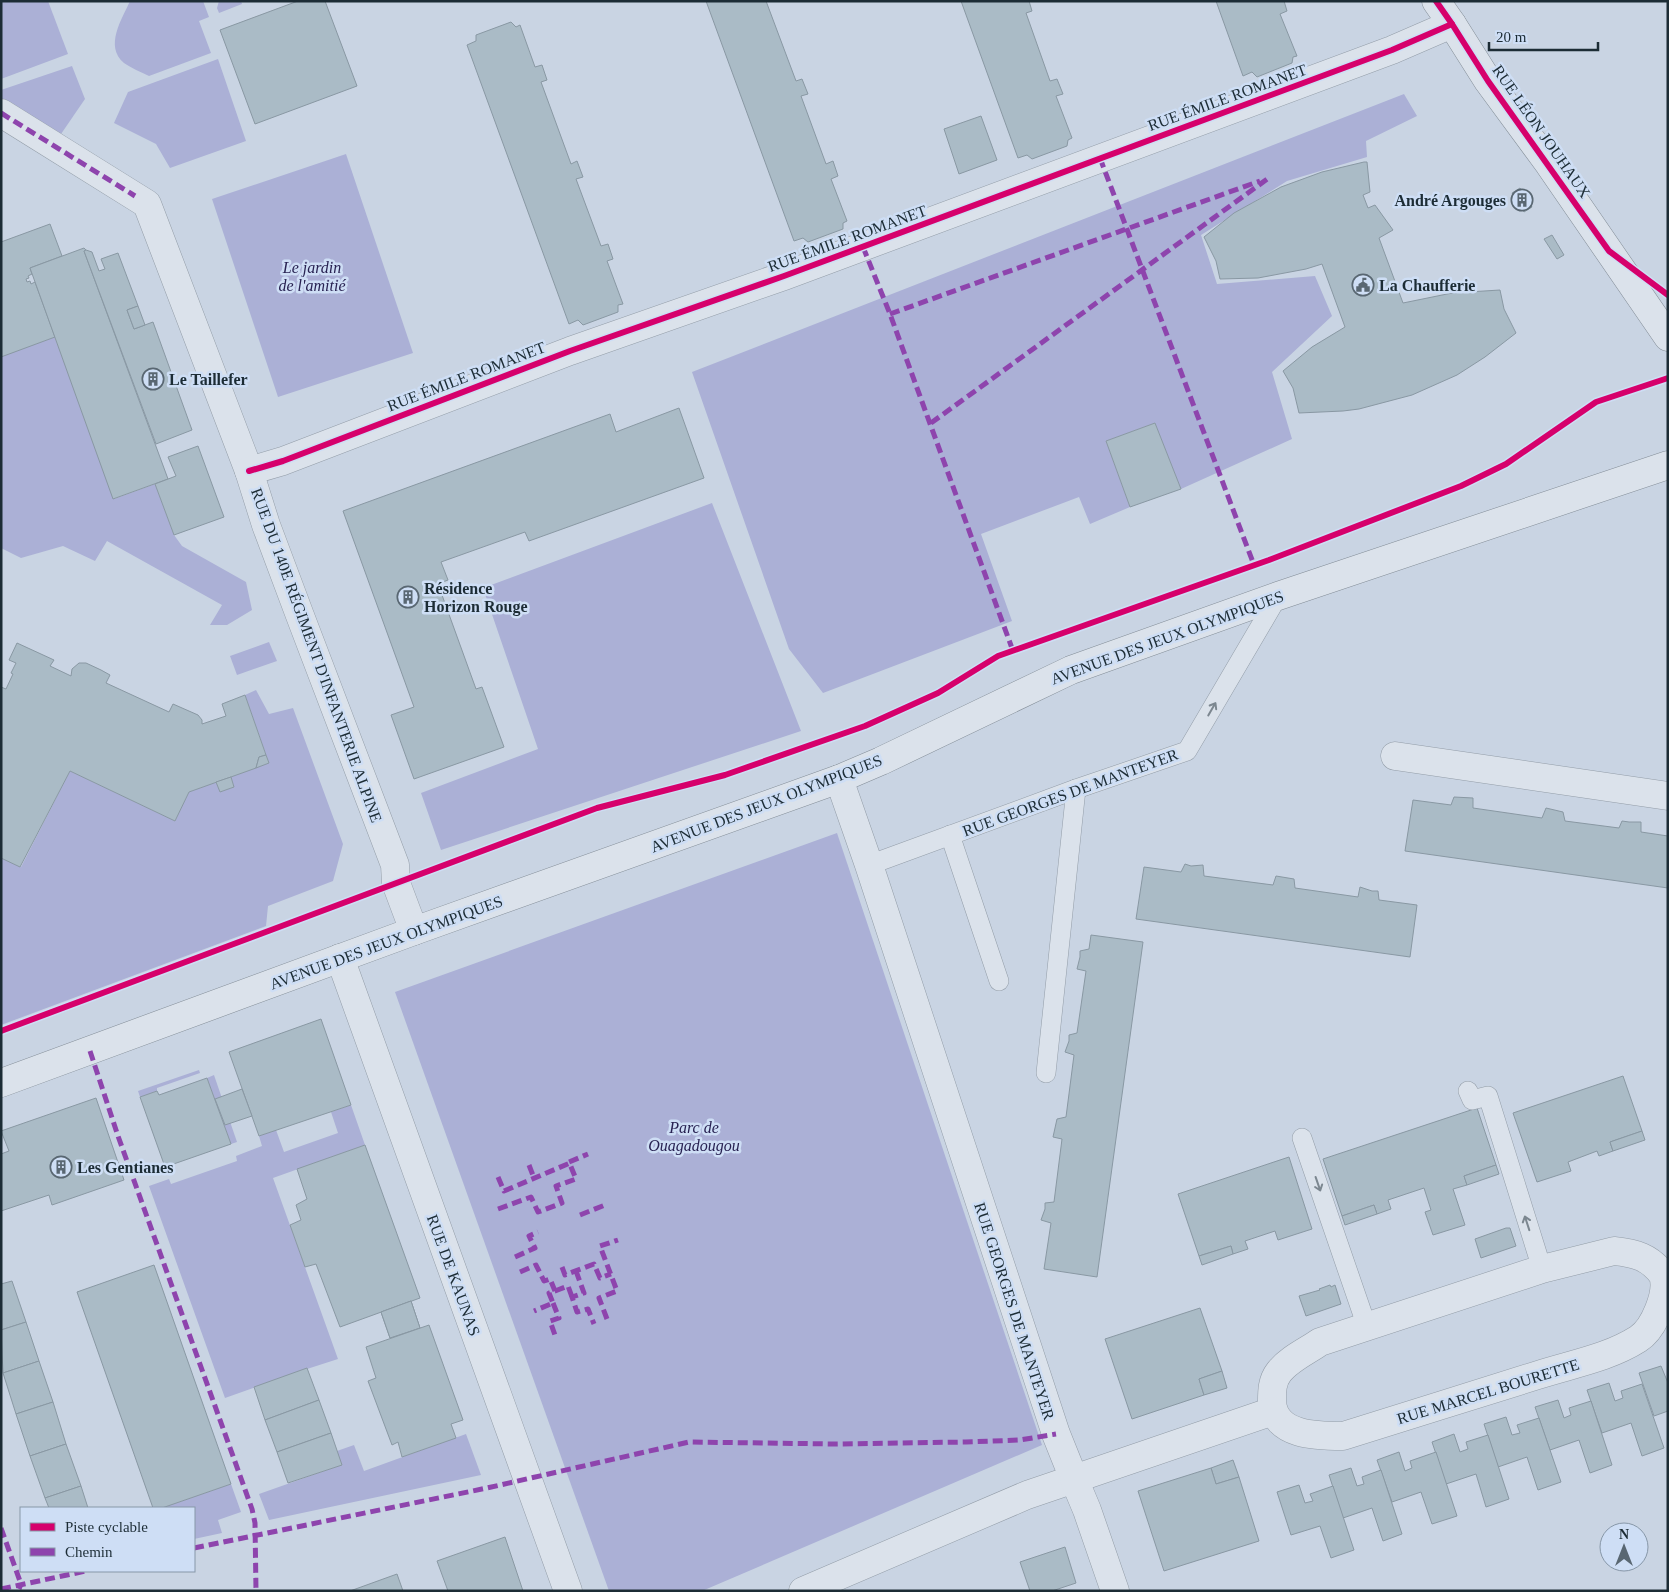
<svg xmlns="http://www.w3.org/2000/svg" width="1669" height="1592" font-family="'Times New Roman',serif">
<rect width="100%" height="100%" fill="#c9d4e3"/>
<g fill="#abb0d6">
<polygon points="1,1 48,1 68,54 1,79"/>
<path d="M130,1H203L209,17L199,21L211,53L149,76C141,72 131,68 124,63C104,46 122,19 130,1Z"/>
<polygon points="219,1 241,1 242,4 219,13 217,8"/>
<polygon points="218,59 246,141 170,168 156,144 114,123 128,92"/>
<polygon points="72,66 85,99 61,134 1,101 1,90"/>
<polygon points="1404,94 1417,116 1366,141 1367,157 1287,181 1201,235 1217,284 1315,276 1332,316 1272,372 1292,439 1181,489 1155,423 1106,441 1130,507 1090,524 1079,497 981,534 1012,621 823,693 789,649 692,372"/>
<polygon points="346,154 413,353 278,397 212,199"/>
<polygon points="55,337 114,499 155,484 174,535 182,546 246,582 252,610 227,625 210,625 222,605 107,541 95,561 63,546 21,558 1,548 1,356"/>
<polygon points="712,503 801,731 441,850 421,793 538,749 483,588"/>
<polygon points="269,642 277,661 237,675 230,656"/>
<polygon points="256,690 269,714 293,708 343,844 333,881 268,906 266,926 1,1025 1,858 21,867 70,771 175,821 189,792 216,782 220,792 234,787 231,777 269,763 245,695"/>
<polygon points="837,833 1042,1445 702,1591 609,1591 395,992"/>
<polygon points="199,1070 200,1073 157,1088 157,1091 140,1097 138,1091"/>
<polygon points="214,1075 237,1142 231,1144 207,1078"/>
<polygon points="351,1105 365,1145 273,1178 338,1359 307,1369 225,1398 149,1186 169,1179 171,1184 237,1161 236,1156 262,1146 259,1136 276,1130 284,1152 338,1133 331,1112"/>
<polygon points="466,1434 481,1475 269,1520 259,1494 341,1465 337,1451 354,1445 364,1471"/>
<polygon points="231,1484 241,1512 218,1520 222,1533 194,1539 194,1508 162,1508"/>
</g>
<g fill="#aabbc6" stroke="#8998a3">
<polygon points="298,1 325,1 357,86 255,124 220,30"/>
<polygon points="706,1 766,1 796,81 802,79 808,94 801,96 826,164 833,161 838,176 831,179 847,221 843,223 843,229 808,242 803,238 794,241"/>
<polygon points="961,1 1029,1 1032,11 1026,13 1050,81 1057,79 1063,94 1056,96 1072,138 1068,140 1067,146 1032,159 1027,155 1018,158"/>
<polygon points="1216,1 1284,1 1287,11 1280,14 1297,56 1293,57 1292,63 1257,77 1252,72 1243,76"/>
<polygon points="511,22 516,27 520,25 535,67 542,65 547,80 541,82 571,164 577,161 583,177 576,179 601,246 608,244 613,259 607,261 623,304 618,305 618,312 583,325 578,320 569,324 467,45 476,41 476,35"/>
<polygon points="981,116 997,160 959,174 944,129"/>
<polygon points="1364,162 1367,162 1370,192 1363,195 1368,208 1375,205 1393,230 1379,238 1403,303 1452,293 1500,290 1504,309 1516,333 1485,357 1457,375 1412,395 1359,409 1343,411 1299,413 1293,388 1283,371 1312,347 1345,327 1322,264 1306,269 1258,278 1220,279 1216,261 1204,237 1234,213 1281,187 1322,172"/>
<polygon points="1520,188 1532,207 1524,212 1512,193"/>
<polygon points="50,224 62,256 30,268 32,274 28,276 29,278 26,279 27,282 30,281 31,284 35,282 55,337 1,357 1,242"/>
<polygon points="1552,235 1564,255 1557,259 1544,239"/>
<polygon points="84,248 86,250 84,251 168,479 113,499 30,268"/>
<polygon points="86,250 92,252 99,271 105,269 101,259 118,253 138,306 127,310 134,329 153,322 192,430 156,444 84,251"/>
<polygon points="138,306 145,325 134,329 127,310"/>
<polygon points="679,408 704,478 529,541 525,532 441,562 448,580 438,584 476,689 482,687 504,747 414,779 391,715 414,707 343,511 610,414 616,432"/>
<polygon points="1155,423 1181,489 1130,507 1106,441"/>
<polygon points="198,446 224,517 174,535 155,484 176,476 168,457"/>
<polygon points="17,643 54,660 50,666 71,676 72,669 79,663 86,663 101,670 110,675 106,683 169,712 173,704 198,715 202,720 202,724 226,716 222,704 245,695 266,755 259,757 256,768 189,792 175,821 70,771 20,867 1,858 1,687 6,689 13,674 11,673 16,663 9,660"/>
<polygon points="266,755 269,763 256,768 259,757"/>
<polygon points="231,777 234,787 220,792 216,782"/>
<polygon points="1454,797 1473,798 1473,808 1542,818 1546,808 1563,812 1565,821 1619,828 1622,821 1629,822 1641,822 1641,832 1668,836 1668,888 1405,851 1413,800 1451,805"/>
<polygon points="1185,864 1191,866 1203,865 1204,876 1273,885 1276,876 1294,879 1295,888 1358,897 1360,887 1372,891 1378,891 1379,900 1417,905 1410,957 1136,919 1144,867 1181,872"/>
<polygon points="1091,935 1143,942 1097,1277 1044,1269 1051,1223 1041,1220 1045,1209 1045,1203 1054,1202 1062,1139 1053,1137 1057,1119 1066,1117 1074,1055 1065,1052 1069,1041 1069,1035 1077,1033 1086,971 1077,969 1080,957 1080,951 1089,949"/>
<polygon points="321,1019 351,1105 259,1136 229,1052"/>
<polygon points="1623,1076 1642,1131 1610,1142 1613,1151 1599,1156 1597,1151 1568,1162 1571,1171 1537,1182 1513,1113"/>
<polygon points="207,1078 231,1144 165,1167 140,1097 157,1091 159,1095"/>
<polygon points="242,1089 252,1116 225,1125 215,1099"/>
<polygon points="96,1098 124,1180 52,1205 49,1195 1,1211 1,1154 9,1151 1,1131"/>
<polygon points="1477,1108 1496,1165 1464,1176 1467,1185 1453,1189 1465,1225 1433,1235 1425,1212 1431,1210 1424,1188 1388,1200 1391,1209 1377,1214 1374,1205 1342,1216 1323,1159"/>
<polygon points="1642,1131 1645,1140 1613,1151 1610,1142"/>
<polygon points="365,1145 420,1298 340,1327 316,1264 305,1267 290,1225 301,1220 296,1205 307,1199 297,1169"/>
<polygon points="1289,1157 1312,1229 1278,1240 1275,1231 1245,1241 1248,1249 1233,1254 1231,1246 1199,1256 1178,1194"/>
<polygon points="1496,1165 1499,1174 1467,1185 1464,1176"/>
<polygon points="1374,1205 1377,1214 1345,1225 1342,1216"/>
<polygon points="1506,1228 1510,1228 1516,1246 1481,1258 1475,1239"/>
<polygon points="1231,1246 1233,1254 1202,1265 1199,1256"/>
<polygon points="154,1265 231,1484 162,1508 153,1508 77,1292"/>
<polygon points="12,1281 26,1322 1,1330 1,1284"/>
<polygon points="1330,1285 1331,1287 1335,1285 1341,1304 1306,1316 1299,1296 1320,1290 1319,1289"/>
<polygon points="411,1301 420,1328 390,1338 381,1312"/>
<polygon points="411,1301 420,1328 390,1338 381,1312"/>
<polygon points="1200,1308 1222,1371 1199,1379 1204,1395 1132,1419 1105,1339"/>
<polygon points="26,1322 39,1361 3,1373 1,1330"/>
<polygon points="429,1325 463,1420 451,1424 456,1438 402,1457 398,1442 392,1445 368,1381 376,1378 366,1347"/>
<polygon points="39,1361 53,1402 16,1414 3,1373"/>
<polygon points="1661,1366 1668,1383 1668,1411 1654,1416 1639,1373"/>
<polygon points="307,1368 319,1400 265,1420 254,1387"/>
<polygon points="1222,1371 1227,1388 1204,1395 1199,1379"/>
<polygon points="1609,1383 1615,1401 1623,1398 1621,1391 1642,1384 1664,1448 1642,1456 1631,1423 1602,1433 1587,1390"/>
<polygon points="319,1400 331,1433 277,1452 265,1420"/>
<polygon points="1558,1400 1564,1418 1571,1415 1569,1408 1591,1401 1612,1465 1590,1473 1579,1440 1550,1450 1535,1407"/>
<polygon points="53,1402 66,1444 30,1456 16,1414"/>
<polygon points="1506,1417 1512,1435 1520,1433 1517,1425 1539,1418 1561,1482 1538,1490 1527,1457 1498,1467 1484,1424"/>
<polygon points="331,1433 342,1465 288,1483 277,1452"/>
<polygon points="1454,1434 1460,1452 1468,1449 1466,1442 1488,1435 1509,1499 1486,1507 1476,1474 1446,1484 1432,1442"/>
<polygon points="66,1444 81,1486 45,1498 30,1456"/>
<polygon points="1399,1452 1405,1471 1412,1468 1410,1461 1436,1452 1457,1516 1432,1524 1421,1492 1392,1502 1377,1460"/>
<polygon points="1233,1460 1239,1477 1216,1484 1211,1468"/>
<polygon points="1211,1468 1216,1484 1239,1477 1259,1541 1164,1571 1138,1491"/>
<polygon points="1351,1468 1357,1486 1364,1484 1362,1477 1381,1470 1402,1534 1383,1541 1372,1508 1343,1518 1329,1475"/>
<polygon points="1299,1485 1305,1503 1313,1501 1310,1494 1333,1486 1354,1550 1331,1558 1320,1526 1291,1535 1277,1492"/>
<polygon points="81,1486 88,1508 49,1508 45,1498"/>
<polygon points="505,1537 523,1591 448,1591 437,1561"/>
<polygon points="1065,1547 1076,1583 1052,1591 1030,1591 1020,1562"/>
<polygon points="397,1574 403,1591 350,1591"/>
</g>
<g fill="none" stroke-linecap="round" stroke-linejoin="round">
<g stroke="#939da8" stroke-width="20">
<g id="lane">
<polyline points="950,835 999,981"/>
<polyline points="869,865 1076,789 1187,751 1278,596"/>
<polyline points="1046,1073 1076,789"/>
<polyline points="1468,1091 1472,1100 1488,1096 1542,1269"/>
<polyline points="1302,1138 1367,1327"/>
</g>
</g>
<g stroke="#939da8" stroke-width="29">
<g id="street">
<polyline points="1,113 147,204 249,471 266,525 299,613 395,865 396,883 414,931"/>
<polyline points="249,471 283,461 570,351 784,276 1392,50 1452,24"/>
<polyline points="1395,756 1668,796"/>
<polyline points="340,958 568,1591"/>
<path d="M1614,1251C1635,1253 1650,1257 1663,1275C1669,1293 1654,1329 1638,1339C1608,1358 1572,1364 1538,1375C1473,1395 1408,1416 1343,1436C1317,1436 1274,1436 1272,1401C1272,1391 1272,1381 1279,1372C1289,1359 1307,1351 1320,1342L1542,1269Z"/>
<polyline points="803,1591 1027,1495 1074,1479 1056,1434 869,865 839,779"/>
<polyline points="1115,1591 1087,1510 1074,1479 1273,1411"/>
</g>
</g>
<g stroke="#838d97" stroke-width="29">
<g id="secondary">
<polyline points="1436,1 1452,24 1488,81 1549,164 1668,337"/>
<polyline points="1,1083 414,931 839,779 881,761 1071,670 1278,596 1668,465"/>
</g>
</g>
<use href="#lane" stroke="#dbe2eb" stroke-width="19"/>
<use href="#street" stroke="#dbe2eb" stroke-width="28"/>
<use href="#secondary" stroke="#dbe2eb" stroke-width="28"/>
<g stroke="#8e44ad" stroke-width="5" stroke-dasharray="10 5" stroke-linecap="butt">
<polyline points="1,113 135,196"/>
<polyline points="1100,158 1254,565"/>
<polyline points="863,247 890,314 1013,651"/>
<polyline points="890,314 1260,181"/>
<polyline points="931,423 1270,177"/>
<polyline points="90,1051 118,1136 252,1509 255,1523 256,1591"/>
<polyline points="529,1165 534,1178"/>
<polyline points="498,1177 504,1191 570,1163"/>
<polyline points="498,1209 531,1197 538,1212 562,1203 556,1186 576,1179 569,1162 588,1154"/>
<polyline points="580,1215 605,1205"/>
<polyline points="515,1257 535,1248 529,1236 538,1232"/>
<polyline points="562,1267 565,1275 594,1264 600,1278 611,1274"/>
<polyline points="576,1271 584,1293 572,1297 577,1312 588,1309 594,1324"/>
<polyline points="520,1272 536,1265 544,1281 550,1279 555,1291 549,1293 553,1303 534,1311"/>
<polyline points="555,1291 568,1286 572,1297"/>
<polyline points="553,1303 559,1318 550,1321 556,1338"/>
<polyline points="607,1319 599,1298 617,1291 600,1246 618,1240"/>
<polyline points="1,1528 21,1584 19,1589"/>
<polyline points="194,1548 487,1488 689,1442 836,1444 966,1442 1020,1440 1056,1434"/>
<polyline points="1,1589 86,1571"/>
</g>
<g stroke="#cedef5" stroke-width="9">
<g id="cycleway">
<polyline points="1436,1 1452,24 1488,81 1609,251 1668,295"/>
<polyline points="249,471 283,461 570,351 784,276 1392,50 1452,24"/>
<polyline points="1,1031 597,808 725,775 865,726 938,693 998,656 1269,560 1461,486 1506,464 1596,402 1668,378"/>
</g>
</g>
<use href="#cycleway" stroke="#d6006c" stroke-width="6"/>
</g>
<defs><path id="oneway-shaft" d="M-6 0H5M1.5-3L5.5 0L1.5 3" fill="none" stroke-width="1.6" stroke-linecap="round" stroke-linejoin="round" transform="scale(1.25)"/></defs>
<g stroke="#7c8790">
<use href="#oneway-shaft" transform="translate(1212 709) rotate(-60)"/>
<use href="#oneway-shaft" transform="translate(1318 1184) rotate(71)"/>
<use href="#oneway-shaft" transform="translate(1527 1223) rotate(-108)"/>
</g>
<defs>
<g id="building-ring" transform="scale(1.125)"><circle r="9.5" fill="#cedef5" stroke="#596772" stroke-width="1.5"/><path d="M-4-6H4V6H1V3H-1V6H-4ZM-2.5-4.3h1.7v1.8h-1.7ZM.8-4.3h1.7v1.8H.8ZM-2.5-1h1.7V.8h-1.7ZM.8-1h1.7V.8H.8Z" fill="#596772"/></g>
<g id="civic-ring" transform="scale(1.125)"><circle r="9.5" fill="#cedef5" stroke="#596772" stroke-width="1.5"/><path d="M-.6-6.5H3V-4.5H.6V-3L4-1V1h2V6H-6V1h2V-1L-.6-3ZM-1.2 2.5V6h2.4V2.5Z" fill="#596772"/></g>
</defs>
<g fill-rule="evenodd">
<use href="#building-ring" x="1522" y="200"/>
<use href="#civic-ring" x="1363" y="285"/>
<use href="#building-ring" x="153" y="379"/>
<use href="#building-ring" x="408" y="597"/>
<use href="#building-ring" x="61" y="1167"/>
</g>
<g text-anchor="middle" stroke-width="5" stroke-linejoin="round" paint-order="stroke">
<g font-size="16" fill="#1c2c35" stroke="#cedef5">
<text transform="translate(1227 97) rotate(-20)" y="6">RUE ÉMILE ROMANET</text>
<text transform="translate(1542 131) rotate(55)" y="6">RUE LÉON JOUHAUX</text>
<text transform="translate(847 238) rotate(-20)" y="6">RUE ÉMILE ROMANET</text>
<text transform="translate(466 376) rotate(-21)" y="6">RUE ÉMILE ROMANET</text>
<text transform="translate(1167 637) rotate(-20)" y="6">AVENUE DES JEUX OLYMPIQUES</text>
<text transform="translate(317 655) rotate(70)" y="6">RUE DU 140E RÉGIMENT D'INFANTERIE ALPINE</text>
<text transform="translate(1070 792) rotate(-20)" y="6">RUE GEORGES DE MANTEYER</text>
<text transform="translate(766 803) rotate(-21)" y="6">AVENUE DES JEUX OLYMPIQUES</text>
<text transform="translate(386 942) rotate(-20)" y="6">AVENUE DES JEUX OLYMPIQUES</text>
<text transform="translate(454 1275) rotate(70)" y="6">RUE DE KAUNAS</text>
<text transform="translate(1015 1311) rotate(72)" y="6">RUE GEORGES DE MANTEYER</text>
<text transform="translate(1488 1391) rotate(-17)" y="6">RUE MARCEL BOURETTE</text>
</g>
<g font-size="16" font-weight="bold" fill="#1c2c35" stroke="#cedef5" text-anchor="start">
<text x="1506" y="206" text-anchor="end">André Argouges</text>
<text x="1379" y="291">La Chaufferie</text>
<text x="169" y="385">Le Taillefer</text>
<text x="424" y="594">Résidence<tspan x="424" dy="18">Horizon Rouge</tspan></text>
<text x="77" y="1173">Les Gentianes</text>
</g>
<g font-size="16" font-style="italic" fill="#282252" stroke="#cedef5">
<text x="312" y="273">Le jardin<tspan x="312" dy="18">de l'amitié</tspan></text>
<text x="694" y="1133">Parc de<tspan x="694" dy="18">Ouagadougou</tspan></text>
</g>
</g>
<rect width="1669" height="1592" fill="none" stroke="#1c2c35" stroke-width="5"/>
<rect x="20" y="1507" width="175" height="65" fill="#cedef5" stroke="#8797a8"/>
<rect x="30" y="1523" width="25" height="8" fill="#d6006c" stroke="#8797a8"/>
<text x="65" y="1532" font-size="15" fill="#1c2c35">Piste cyclable</text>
<rect x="30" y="1548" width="25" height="8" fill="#8e44ad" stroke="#8797a8"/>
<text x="65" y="1557" font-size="15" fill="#1c2c35">Chemin</text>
<g transform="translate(1624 1547)"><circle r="24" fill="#cedef5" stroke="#8797a8"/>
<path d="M0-4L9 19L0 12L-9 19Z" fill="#596772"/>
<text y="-8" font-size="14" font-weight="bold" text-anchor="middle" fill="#1c2c35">N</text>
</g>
<path d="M1489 42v8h109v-8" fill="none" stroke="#1c2c35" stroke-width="2.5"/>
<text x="1496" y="42" font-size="15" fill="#1c2c35" stroke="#cedef5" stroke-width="4" paint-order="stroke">20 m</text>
</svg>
